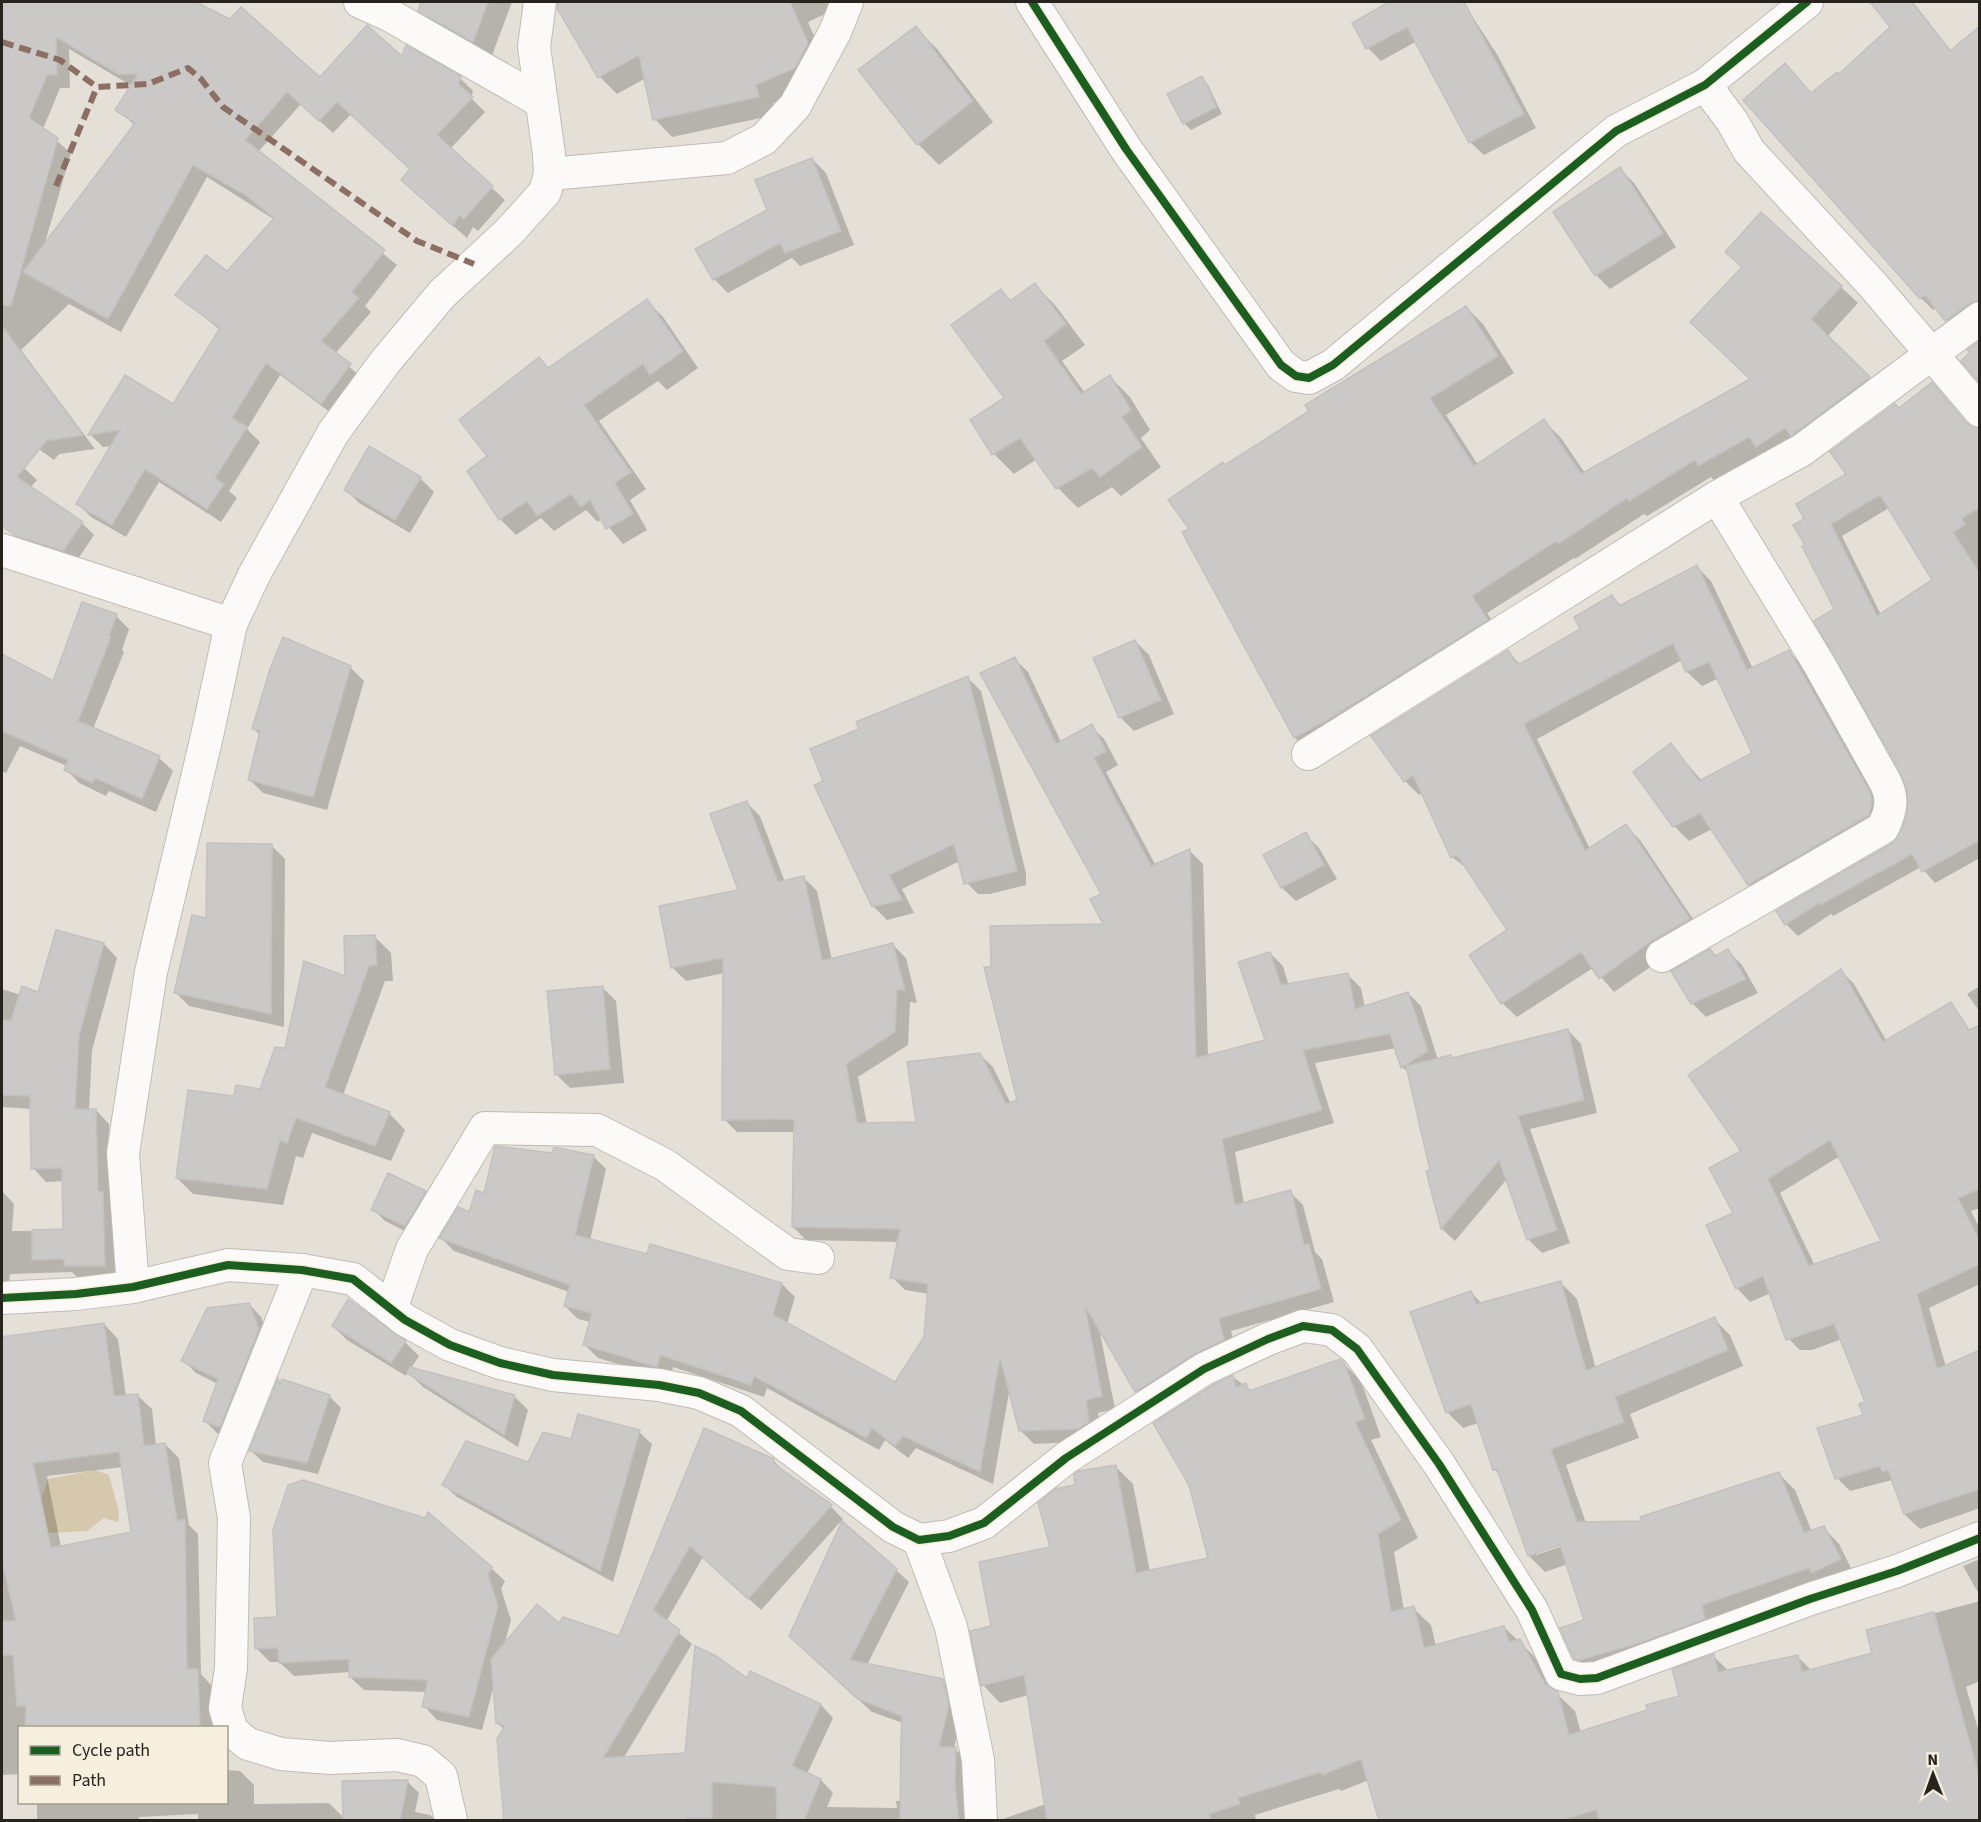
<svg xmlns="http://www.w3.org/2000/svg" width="1981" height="1822" font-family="'Source Sans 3',sans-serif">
<rect width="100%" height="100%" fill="#e4e0d7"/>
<polygon fill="#d6c8ac" points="95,1470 109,1475 119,1512 118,1522 104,1518 87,1531 45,1533 39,1505 48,1479"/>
<g fill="#0003" fill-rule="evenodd">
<path d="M2,2H193L320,79L402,59L460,78L473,91L471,98L485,112L450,149L505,200L478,231L473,227L467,238L416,193L412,170L351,114L333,133L301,104L258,152L397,265L365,306L371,312L335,354L363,379L335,416L280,375L247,429L260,442L229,491L237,498L221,522L159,482L126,537L91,517L78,504L112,446L103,447L90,434L173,406L220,330L177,294L227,273L275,220L207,177L121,332L69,304L21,350L95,449L59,454L54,460L2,423ZM69,49L132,86L122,113L135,126L44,246L71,153L43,129L60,88H70Z"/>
<polygon points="423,2 512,2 491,58 437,28 420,10"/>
<polygon points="559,2 851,2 808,22 825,62 812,85 773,103 775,115 672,137 655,119 646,78 617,94 600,77 559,7"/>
<polygon points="1390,2 1463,2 1498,56 1536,128 1484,155 1470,142 1417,41 1381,61 1368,48"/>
<polygon points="1872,2 1913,2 1952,52 1980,260 1980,318 1958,332 1936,307 1933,310 1921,298 1785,65 1812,94 1839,76 1892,27"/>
<polygon points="916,28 937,49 993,122 939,165 918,144"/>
<polygon points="1202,78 1208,85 1222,114 1191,130 1184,123"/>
<polygon points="812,159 826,173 854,245 800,266 792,258 728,293 714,279"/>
<polygon points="1620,169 1634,183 1676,247 1610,289 1596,275 1555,213"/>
<polygon points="1035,285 1055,305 1085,345 1062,361 1085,393 1110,377 1130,397 1150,430 1141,438 1161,467 1121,496 1112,487 1078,508 1058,488 1037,459 1014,474 994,454 972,421 1007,398 1000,291 1012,302"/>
<polygon points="1841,287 1858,303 1827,337 1885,395 1716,482 1711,477 1647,516 1644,514 1575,559 1574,558 1487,613 1503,637 1312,754 1295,738 1184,533 1191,529 1225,466 1466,307 1483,324 1514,373 1446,415 1478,465 1544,421 1561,438 1585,473 1752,379"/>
<polygon points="647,301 663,317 698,368 667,390 658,381 599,421 646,489 630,500 647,530 623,544 602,519 598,522 586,510 554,531 541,518 516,535 500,519 489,456 539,359 549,369"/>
<path d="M1943,396L1970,427L1980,430V858L1935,883L1921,867L1833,916L1831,914L1798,936L1786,924L1894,844L1904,828L1910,802L1908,787L1807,545L1806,519L1848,475L1899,410ZM1889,508L1934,581L1881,615L1842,536Z"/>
<polygon points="2,459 24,468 37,480 30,488 82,523 94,535 76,562 43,552 31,540 35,533 2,509"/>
<polygon points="420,478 434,492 410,533 359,503 345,489"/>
<polygon points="1697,567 1711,581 1753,669 1789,652 1803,666 1884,808 1764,899 1749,884 1712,829 1689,841 1674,826 1635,772 1671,745 1702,781 1754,754 1719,678 1702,686 1687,672 1682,660 1537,739 1590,849 1626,826 1640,840 1703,934 1668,955 1614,992 1593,968 1517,1017 1502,1003 1509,930 1469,870 1452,857 1422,793 1419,795 1405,781 1508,652 1521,665 1582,629 1612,597 1622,606"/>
<polygon points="116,616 129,629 122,650 124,652 93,729 159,758 173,771 156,812 109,791 106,796 79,783 66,769 67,766 20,746 6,773 2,771 2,656 53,683"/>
<polygon points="1135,641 1149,655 1174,714 1134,731 1120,717"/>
<polygon points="1015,659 1028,672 1061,742 1091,726 1104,739 1118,765 1106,772 1156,866 1190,851 1203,864 1208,1057 1267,1041 1270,953 1283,966 1289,986 1348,975 1361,988 1365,1008 1408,993 1421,1006 1438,1060 1451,1057 1453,1059 1568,1030 1581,1044 1597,1113 1530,1129 1570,1243 1542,1253 1528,1239 1507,1179 1455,1241 1442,1229 1427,1172 1432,1171 1410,1074 1402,1067 1396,1048 1315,1063 1334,1123 1235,1152 1244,1204 1290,1192 1303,1205 1315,1252 1322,1259 1334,1302 1231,1331 1237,1353 1149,1404 1136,1391 1099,1328 1115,1409 1098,1413 1101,1435 1092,1441 1034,1444 1021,1431 1010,1387 993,1484 916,1448 908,1458 885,1440 879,1450 767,1388 764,1397 673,1367 670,1379 598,1358 585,1345 591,1322 578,1319 565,1306 569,1292 454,1251 441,1238 469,1214 485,1195 553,1155 593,1156 606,1169 590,1241 782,1284 795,1297 787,1324 896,1384 925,1338 929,1294 905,1290 892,1277 899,1242 806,1240 793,1227 795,1132 737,1132 724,1119 724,973 686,981 673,968 661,908 740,891 746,802 760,816 785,882 804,878 817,891 832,960 892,944 906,958 917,1003 910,1002 908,1045 858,1077 867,1125 918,1124 979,1054 993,1067 1011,1104 1019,1101 1106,925 1103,895"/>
<polygon points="350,667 364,681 327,810 263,793 249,779 261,736 254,729"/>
<polygon points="968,678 981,691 1026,873 1026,885 990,894 978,894 964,880 960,861 902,889 914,913 887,920 873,906 825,782 861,730"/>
<polygon points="1305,834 1319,848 1337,879 1296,901 1282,888 1265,856"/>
<polygon points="271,845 285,859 284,1027 189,1006 175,992 208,920"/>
<polygon points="375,937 391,953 393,981 385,981 343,1095 389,1113 405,1130 391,1161 312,1133 303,1158 296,1156 283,1205 193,1194 177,1178 235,1098 261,1091 286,1049 347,978"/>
<polygon points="104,944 117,958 92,1050 89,1111 96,1110 109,1124 111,1202 117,1208 118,1279 79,1279 72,1272 10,1274 9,1282 2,1282 2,1191 14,1204 12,1231 65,1231 64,1181 46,1182 33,1168 32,1109 2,1107 2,989 21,995 39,994"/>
<polygon points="1728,951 1742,965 1758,993 1706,1017 1692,1003 1716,957"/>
<path d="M1841,971L1854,984L1887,1042L1980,1064V1208L1971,1211L1980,1229V1284L1929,1308L1946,1367L1980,1352V1508L1920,1529L1906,1516L1892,1480L1850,1491L1837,1478L1865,1416L1867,1403L1842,1339L1812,1350H1800L1786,1336L1771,1293L1750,1302L1737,1288L1735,1214L1743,1151ZM1840,1156L1883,1242L1815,1266L1780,1193Z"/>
<polygon points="1980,986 1980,1012 1967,994"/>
<polygon points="602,987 616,1001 624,1083 570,1088 556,1074"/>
<polygon points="425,1193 437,1205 417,1237 385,1221 373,1209"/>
<path d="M1561,1283L1577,1299L1596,1369L1714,1319L1730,1335L1743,1366L1630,1414L1639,1438L1566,1465L1586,1523L1644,1522L1779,1474L1795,1490L1812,1532L1823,1527L1839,1544L1855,1576L1592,1674L1575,1658L1586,1621L1568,1564L1545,1572L1529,1556L1501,1476L1494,1469L1478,1423L1463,1428L1447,1412L1471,1292L1482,1304ZM1567,1541L1568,1544L1536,1555V1552Z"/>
<polygon points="249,1304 261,1317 271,1342 233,1438 217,1433 205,1421 218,1384 196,1373 183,1360"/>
<path d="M104,1324L118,1339L126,1396L137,1395L152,1409L156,1446L165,1444L179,1458L189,1525L198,1534L201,1674L211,1685L213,1728H20V1774L2,1775V1339ZM123,1467L133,1533L61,1547L47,1476Z"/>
<polygon points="333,1326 405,1342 419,1356 411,1368 514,1396 528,1410 518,1447 423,1387 408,1372 406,1376 347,1340"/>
<polygon points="1343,1363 1361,1381 1381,1437 1371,1440 1418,1538 1394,1552 1404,1610 1413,1608 1431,1625 1436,1646 1504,1627 1537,1659 1556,1693 1575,1711 1581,1733 1649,1711 1681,1697 1713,1656 1729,1671 1798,1657 1812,1671 1874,1654 1868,1631 1980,1601 1980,1681 1966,1687 1980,1736 1980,1820 1381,1820 1369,1780 1341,1791 1339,1789 1255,1815 1256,1820 1000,1820 1046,1804 1028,1695 1000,1703 983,1685 993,1627 1052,1548 1077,1486 1115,1466 1133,1484 1150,1572 1210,1559 1233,1377 1252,1391"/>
<polygon points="279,1381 282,1385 329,1396 341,1408 318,1474 263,1462 251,1451"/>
<polygon points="705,1430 773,1460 786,1474 831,1507 843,1519 761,1610 703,1557 666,1622 692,1644 623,1759 686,1754 751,1673 821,1705 833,1718 807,1774 821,1780 833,1793 827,1807 897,1808 896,1801 902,1801 909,1745 903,1723 872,1712 804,1649 896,1570 909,1582 867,1665 942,1681 955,1694 961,1719 954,1748 968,1761 970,1820 505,1820 505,1730 497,1723 494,1685 482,1730 437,1720 424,1706 427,1692 364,1690 350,1677 350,1672 294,1676 279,1662 270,1662 257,1649 279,1619 491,1568 505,1581 501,1589 511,1620 504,1646 559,1626 620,1638"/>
<polygon points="639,1432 652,1444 613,1582 457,1497 444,1485 529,1464 572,1441"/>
<polygon points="1980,1559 1980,1596 1963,1566"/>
<polygon points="226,1770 240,1771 254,1785 254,1804 329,1803 343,1817 343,1820 198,1820 198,1814 139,1817 139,1820 37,1820 37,1802 226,1802"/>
<polygon points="407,1781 419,1793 415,1812 430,1815 436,1820 365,1820"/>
</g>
<g fill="#cac9c8" stroke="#c3c1c0" stroke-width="1.5" fill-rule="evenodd">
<polygon points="2,2 196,2 230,19 241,7 320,77 367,25 402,56 406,45 461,76 458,84 473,97 437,135 493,186 464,219 459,215 453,226 401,180 410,169 337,102 319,121 287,92 245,140 385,250 352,292 359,298 321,341 351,364 321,404 266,363 232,418 247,427 215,478 224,484 207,509 145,469 112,525 76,504 120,430 88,435 125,375 173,404 220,328 175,295 206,255 227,271 274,218 244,194 193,165 108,319 23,272 135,123 115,110 138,74 118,74 56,37 57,75 47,75 29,118 58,138 11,306 2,305"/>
<polygon points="421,2 488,2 473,42 418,11"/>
<polygon points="558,2 790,2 808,43 795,68 756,85 759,97 653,120 639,55 598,78 557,8"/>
<polygon points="1389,2 1464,2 1524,114 1469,143 1407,27 1366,49 1352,23"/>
<polygon points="1870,2 1912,2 1950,51 1980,26 1980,300 1969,304 1945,321 1925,295 1920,299 1743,100 1785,63 1811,93 1837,72 1839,74 1890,27"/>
<polygon points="916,26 973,101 917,145 858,70"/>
<polygon points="1202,76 1217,107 1183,124 1167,94"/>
<polygon points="812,158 841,231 785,253 780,243 713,280 695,249 767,210 755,180"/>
<polygon points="1620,167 1663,233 1595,276 1553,212"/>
<polygon points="1761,212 1842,286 1811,319 1870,377 1791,436 1785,428 1756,447 1749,437 1698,466 1695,460 1629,501 1627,498 1558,544 1556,541 1472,596 1488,620 1329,719 1294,738 1182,532 1189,529 1168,500 1223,462 1225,465 1309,411 1305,405 1466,306 1498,356 1430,398 1474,466 1544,419 1581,474 1750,379 1690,322 1742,267 1725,252"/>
<polygon points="1035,283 1066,324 1044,341 1081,394 1110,375 1131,410 1122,417 1142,447 1100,477 1092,468 1056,489 1020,438 992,455 970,420 1004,398 951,325 1001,289 1010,301"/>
<polygon points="647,299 683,351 650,375 643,364 584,405 631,472 615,483 633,514 606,529 590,500 581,507 571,494 537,516 527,501 499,520 467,471 487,456 459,420 539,357 548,368"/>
<polygon points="2,326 83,435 46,441 17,477 83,522 63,551 16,536 2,526"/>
<polygon points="1980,341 1980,383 1961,361 1970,352 1967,350"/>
<path d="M1932,382L1966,423L1980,428V507L1962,518L1965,525L1953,532L1980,574V840L1922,872L1912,854L1820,905L1819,903L1785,925L1776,911L1893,843L1903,827L1908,802L1906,787L1899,770L1814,621L1834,609L1802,546L1805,545L1793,525L1804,519L1796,504L1846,474L1830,452L1895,404L1899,408ZM1880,495L1932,580L1877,616L1831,524Z"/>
<polygon points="369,446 421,477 395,520 344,490"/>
<polygon points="1697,565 1747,670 1789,650 1870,792 1872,802 1869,815 1748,885 1700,813 1673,827 1633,772 1671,743 1699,781 1752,753 1709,662 1686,672 1673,643 1524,724 1585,851 1626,824 1690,919 1653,940 1599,979 1581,952 1501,1004 1469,955 1507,930 1457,855 1451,858 1413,775 1404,782 1371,736 1508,650 1518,665 1580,629 1574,617 1612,595 1619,606"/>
<polygon points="82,602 117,614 109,636 111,637 78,721 160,756 142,799 95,778 92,783 64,770 68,760 2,731 2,654 53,681"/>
<polygon points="283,637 351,666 313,797 248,780 260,731 252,729 270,669"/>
<polygon points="1135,640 1161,700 1119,718 1093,658"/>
<polygon points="1015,657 1056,744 1092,724 1106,751 1094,758 1151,866 1190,849 1196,1058 1265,1040 1238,962 1270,952 1281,985 1348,973 1355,1009 1408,992 1428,1051 1401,1068 1390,1034 1303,1050 1322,1110 1222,1139 1235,1205 1291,1190 1304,1245 1309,1244 1321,1289 1219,1318 1224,1340 1194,1354 1135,1392 1085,1306 1102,1396 1086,1400 1089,1422 1078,1429 1019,1431 1000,1357 980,1472 903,1436 895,1446 872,1428 866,1438 754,1376 751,1385 660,1355 657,1367 583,1345 592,1313 564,1306 570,1285 439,1238 458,1207 469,1212 476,1190 484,1193 495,1146 552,1153 554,1147 594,1155 575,1235 647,1254 650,1244 782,1283 773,1315 895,1382 924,1337 928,1284 890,1278 900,1229 792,1227 794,1119 722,1120 723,958 671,968 659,906 738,890 710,814 747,801 778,882 804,876 822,961 893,943 905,990 897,990 895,1032 846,1064 857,1123 916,1122 907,1062 980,1053 1006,1104 1017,1100 984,967 991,967 990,926 1103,924 1090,899 1101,894 980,673"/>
<polygon points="968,676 1017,871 964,884 954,844 889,875 902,900 872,907 814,785 823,781 810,749 859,729 856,722"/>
<polygon points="1306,832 1324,865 1281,888 1263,855"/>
<polygon points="207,843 272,844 271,1014 174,993 192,915 206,918"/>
<polygon points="56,930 104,943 79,1036 75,1109 96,1109 98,1192 103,1192 105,1266 64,1266 64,1259 32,1260 32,1230 63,1229 62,1168 31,1169 30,1096 2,1095 2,1020 11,1020 22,986 38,992"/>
<polygon points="375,935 377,965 369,966 325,1087 390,1112 375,1146 296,1118 287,1143 280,1140 267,1189 176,1178 188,1090 234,1096 236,1085 260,1089 275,1047 285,1048 304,961 345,976 344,936"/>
<polygon points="1710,949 1715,956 1728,949 1746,979 1691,1004 1671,971"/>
<path d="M1841,969L1883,1042L1951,1002L1969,1030L1980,1025V1189L1958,1198L1980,1242V1264L1917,1294L1937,1369L1980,1350V1489L1904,1514L1888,1470L1882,1472L1880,1466L1835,1479L1817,1428L1863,1415L1859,1404L1865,1402L1834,1324L1786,1340L1763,1276L1736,1289L1706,1225L1733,1213L1709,1168L1741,1151L1688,1075ZM1830,1140L1881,1241L1809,1266L1768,1179Z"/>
<polygon points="603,986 610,1069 555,1075 547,991"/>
<polygon points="1568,1029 1584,1100 1518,1116 1557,1230 1527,1240 1499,1160 1441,1229 1426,1171 1430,1170 1406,1066 1451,1055 1452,1058"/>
<polygon points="388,1173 426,1191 405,1226 371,1210"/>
<polygon points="1561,1281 1586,1371 1715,1317 1728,1350 1615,1397 1624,1422 1551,1449 1577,1522 1642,1521 1640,1517 1779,1472 1804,1533 1824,1526 1841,1559 1812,1573 1809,1568 1702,1605 1705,1619 1639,1643 1580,1660 1574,1659 1560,1628 1584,1620 1560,1545 1528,1556 1497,1469 1493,1470 1471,1404 1446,1413 1410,1312 1471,1291 1476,1304"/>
<polygon points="348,1299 406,1341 391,1363 332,1326"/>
<polygon points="249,1303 259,1329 220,1427 203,1421 218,1379 181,1361 207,1308"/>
<path d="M104,1323L114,1396L138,1394L144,1446L165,1443L177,1521L185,1519L187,1669H198L200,1728H25L26,1706H17L13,1655H2V1621H16L2,1561V1337ZM119,1452L131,1532L51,1548L33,1463Z"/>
<polygon points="1340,1359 1344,1362 1365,1419 1355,1422 1401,1520 1378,1534 1391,1612 1414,1606 1424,1648 1504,1626 1509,1642 1520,1639 1545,1684 1558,1692 1569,1735 1647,1710 1646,1705 1679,1696 1672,1669 1714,1654 1718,1672 1798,1655 1802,1672 1872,1653 1866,1630 1934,1612 1980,1780 1980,1821 1599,1821 1596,1810 1559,1821 1379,1821 1361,1759 1322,1775 1321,1772 1238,1798 1240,1804 1209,1814 1211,1821 1047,1821 1024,1675 981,1686 970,1631 991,1626 979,1562 1050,1547 1038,1503 1055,1489 1075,1485 1074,1475 1078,1471 1116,1465 1136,1573 1208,1558 1189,1485 1153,1423 1213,1385 1233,1375 1236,1387 1246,1383 1249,1391"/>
<polygon points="410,1367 515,1395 504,1435 407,1373"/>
<polygon points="278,1379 280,1385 282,1379 330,1395 307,1463 249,1451"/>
<polygon points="578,1414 640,1430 600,1571 442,1485 466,1441 528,1462 543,1432 571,1439"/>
<polygon points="704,1428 774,1459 774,1464 832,1505 748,1599 690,1546 653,1610 680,1630 603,1758 685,1753 695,1646 716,1656 747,1678 750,1671 821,1704 792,1766 821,1779 804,1821 777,1821 776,1787 712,1782 712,1818 686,1818 686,1821 504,1821 497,1739 505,1726 496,1723 491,1659 537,1604 559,1623 563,1617 619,1636"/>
<polygon points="303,1480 425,1518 428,1512 492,1567 488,1575 498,1606 469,1717 422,1707 428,1680 349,1677 349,1659 279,1663 278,1648 255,1649 254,1618 277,1617 273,1530 288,1485"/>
<polygon points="842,1521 897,1569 850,1660 943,1679 949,1705 939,1747 956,1747 955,1786 959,1821 900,1821 901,1740 904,1741 901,1739 902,1716 858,1699 789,1636"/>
<polygon points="408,1780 400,1821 343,1821 342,1781"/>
</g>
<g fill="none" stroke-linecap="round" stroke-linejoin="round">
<g stroke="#bfbcb5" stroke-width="34">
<g id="street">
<polyline points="360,2 391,16 540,101"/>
<polyline points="1032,2 1126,149 1281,365 1296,376 1309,378 1333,365 1616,131 1705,85 1807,2"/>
<polyline points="1705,85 1732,121 1749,151 1872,284 1980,411"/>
<polyline points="550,174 727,158 764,139 795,106 835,32 847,2"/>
<polyline points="2,550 231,624 254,575 333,433 385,362 442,294 509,232 545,192 550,174 549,154 534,47 540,2"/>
<polyline points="1308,754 1717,497 1802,450 1980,318"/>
<path d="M1662,956L1883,828C1892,808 1894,797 1883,778L1819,664L1717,497"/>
<polyline points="302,1270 225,1463 234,1518 231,1668 225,1708 232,1731 248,1744 281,1754 330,1758 397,1755 423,1761 441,1776 451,1820"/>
<polyline points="133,1287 123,1153 151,972 207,736 231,624"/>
<polyline points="2,1298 76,1294 133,1287 228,1265 302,1270 353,1279 405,1320 450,1345 500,1363 553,1375 659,1385 699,1393 741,1411 893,1527 919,1540 949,1536 984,1523 1066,1458 1204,1369 1268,1339 1303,1326 1332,1330 1357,1349 1439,1464 1532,1610 1561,1674 1580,1679 1597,1678 1810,1599 1897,1571 1980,1538"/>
<polyline points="391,1309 412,1249 485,1128 597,1130 665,1165 788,1254 818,1258"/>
<polyline points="919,1540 951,1627 978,1760 981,1820"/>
</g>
</g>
<use href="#street" stroke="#fbfaf9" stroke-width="32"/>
<g stroke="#8d6e63" stroke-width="6" stroke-dasharray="12 6" stroke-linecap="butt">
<polyline points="2,42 60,60 97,87 148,84 188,68 201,79 223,107 417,241 474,264"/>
<polyline points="56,186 97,87"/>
</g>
<g stroke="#f7efde" stroke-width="11">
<g id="cycleway">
<polyline points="1032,2 1126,149 1281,365 1296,376 1309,378 1333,365 1616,131 1705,85 1807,2"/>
<polyline points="2,1298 76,1294 133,1287 228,1265 302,1270 353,1279 405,1320 450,1345 500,1363 553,1375 659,1385 699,1393 741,1411 893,1527 919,1540 949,1536 984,1523 1066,1458 1204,1369 1268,1339 1303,1326 1332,1330 1357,1349 1439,1464 1532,1610 1561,1674 1580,1679 1597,1678 1810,1599 1897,1571 1980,1538"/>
</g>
</g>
<use href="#cycleway" stroke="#1b5e20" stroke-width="8"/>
</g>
<rect width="1981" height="1822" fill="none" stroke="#27241e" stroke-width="6"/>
<rect x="18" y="1726" width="210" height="78" fill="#f7efde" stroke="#a49e91" stroke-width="1.5"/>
<rect x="30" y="1746" width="30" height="9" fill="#1b5e20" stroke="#a49e91" stroke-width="1.5"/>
<text x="72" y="1756" font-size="18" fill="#27241e">Cycle path</text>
<rect x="30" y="1776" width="30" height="9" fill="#8d6e63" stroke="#a49e91" stroke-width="1.5"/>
<text x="72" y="1786" font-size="18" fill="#27241e">Path</text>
<g transform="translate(1933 1774) rotate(359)" stroke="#f7efde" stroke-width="4.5" paint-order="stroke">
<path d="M0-4.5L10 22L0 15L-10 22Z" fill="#27241e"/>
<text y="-9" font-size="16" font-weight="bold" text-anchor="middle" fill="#27241e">N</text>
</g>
</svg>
